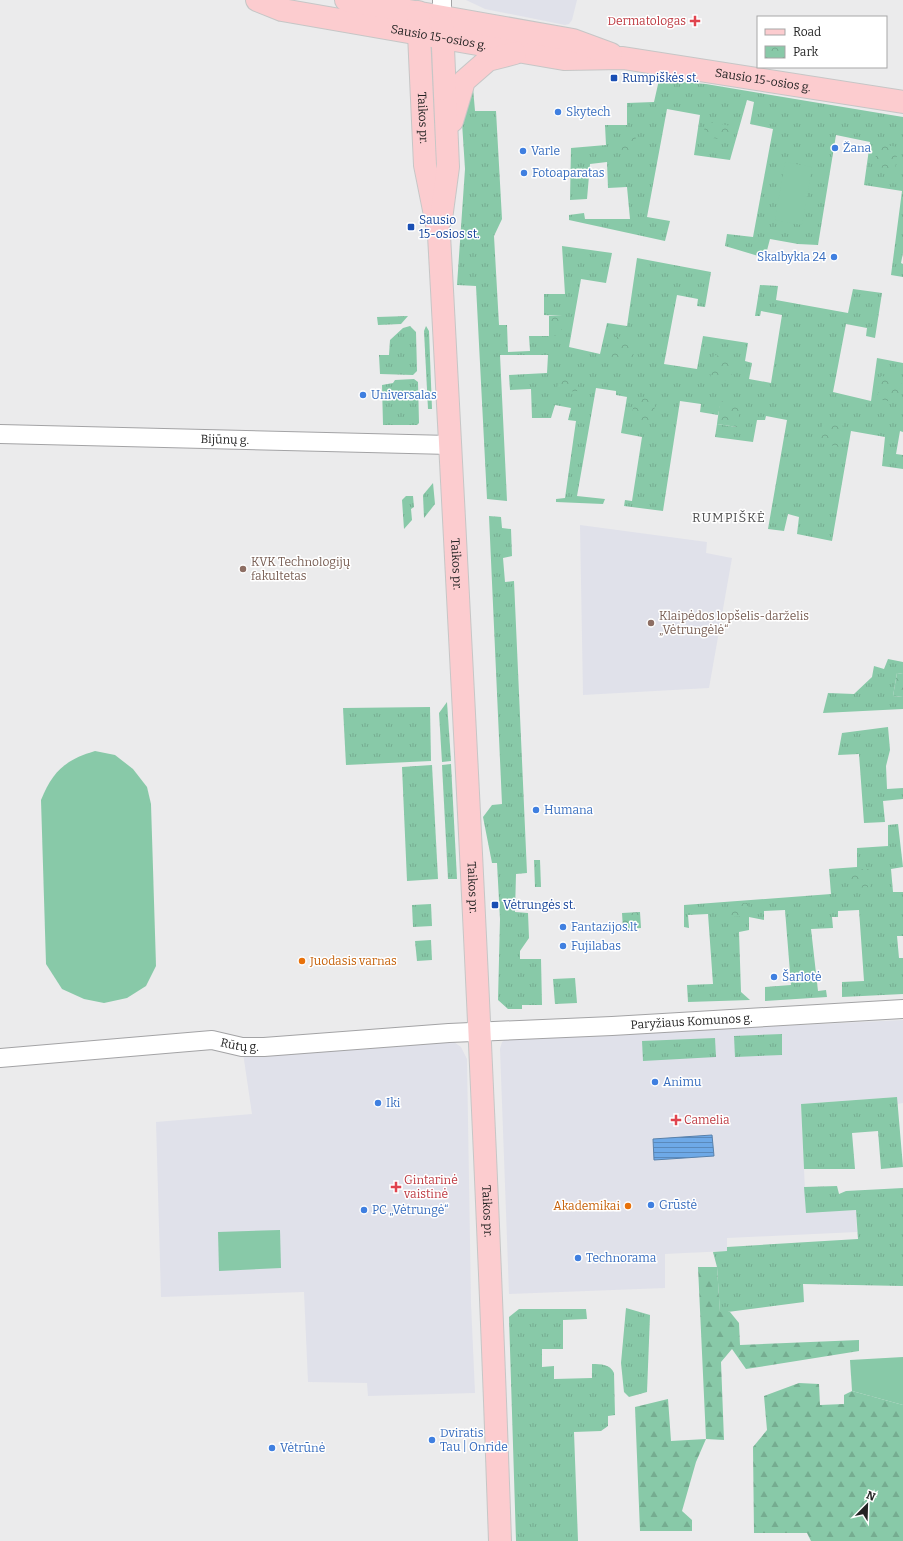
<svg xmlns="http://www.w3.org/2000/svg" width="903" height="1541" font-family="Bitter,serif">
<defs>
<pattern id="grass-tufts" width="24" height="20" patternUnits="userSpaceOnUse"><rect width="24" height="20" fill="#88c9a8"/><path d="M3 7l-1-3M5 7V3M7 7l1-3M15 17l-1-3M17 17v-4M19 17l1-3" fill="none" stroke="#75ac90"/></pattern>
<pattern id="forest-firs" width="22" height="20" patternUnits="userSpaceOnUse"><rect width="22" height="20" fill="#88c9a8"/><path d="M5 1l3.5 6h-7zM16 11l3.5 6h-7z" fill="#75ac90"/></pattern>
<pattern id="park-crowns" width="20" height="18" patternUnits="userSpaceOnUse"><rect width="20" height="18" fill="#88c9a8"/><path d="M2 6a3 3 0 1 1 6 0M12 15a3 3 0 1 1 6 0" fill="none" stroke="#75ac90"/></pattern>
<pattern id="water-rules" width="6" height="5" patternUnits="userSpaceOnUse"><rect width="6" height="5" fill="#6ea9e7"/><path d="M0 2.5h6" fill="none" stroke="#5a89bb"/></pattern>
</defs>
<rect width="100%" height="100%" fill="#ebebec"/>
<g fill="#e0e1ea">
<polygon points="466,0 577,0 572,20 569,24 565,25 485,9"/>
<polygon points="580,525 707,542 706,553 732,558 709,688 583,695"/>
<polygon points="903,1020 903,1103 897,1104 897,1097 801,1104 806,1212 856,1210 857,1232 727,1238 727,1251 665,1254 665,1288 509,1294 500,1049 502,1042 506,1039"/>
<polygon points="444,1040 454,1042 461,1047 467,1059 471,1303 475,1393 368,1396 367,1383 308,1382 304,1292 161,1297 156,1122 252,1114 243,1053"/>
</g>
<g fill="url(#grass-tufts)">
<polygon points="659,80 706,84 903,117 903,253 901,263 903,264 903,277 891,275 902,191 864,185 870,142 836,135 818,245 798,244 770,239 765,258 725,246 727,234 753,237 773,129 750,124 754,102 747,100 730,160 694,155 700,115 667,109 647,217 670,221 665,241 569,220 569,215 584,213 585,219 630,219 627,187 608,188 607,162 590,164 587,199 570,200 571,148 606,145 605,125 627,125 627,103 654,102"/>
<polygon points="473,88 475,111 496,111 502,219 494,236 499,325 507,325 508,352 530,351 529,336 562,336 562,316 544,315 544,294 565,294 562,246 612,253 606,283 581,279 569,347 600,354 607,323 627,326 637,258 711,272 705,307 697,306 698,299 677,295 664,364 697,369 703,336 748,343 745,361 752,363 749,379 771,383 782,315 761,311 760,316 755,316 760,285 778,286 776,300 848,313 853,289 882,293 875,338 866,336 867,328 846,324 833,392 871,401 877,358 903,363 903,432 900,431 896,454 903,455 903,469 882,466 885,437 851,431 832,541 797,534 799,517 788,514 784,531 768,529 787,420 766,416 765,420 757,420 753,442 715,437 717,424 737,427 721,401 718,415 700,412 701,404 680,401 663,511 624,506 625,500 632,501 642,437 621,433 627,397 616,395 616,391 596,388 577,496 605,499 603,504 556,502 556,499 565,498 576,421 568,420 571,408 555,405 551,418 532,418 531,389 510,390 509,375 547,373 548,355 500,355 507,501 487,499 476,286 457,285 465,169 461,107"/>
<polygon points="408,316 401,324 378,325 377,317"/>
<polygon points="410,326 416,332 417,371 413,375 380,374 379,355 389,355 390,340 403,328"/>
<polygon points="426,326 429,331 432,409 428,409 424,331"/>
<polygon points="414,379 418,382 419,423 417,425 383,425 382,385 393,383 395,380"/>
<polygon points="433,483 435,504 424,518 423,495"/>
<polygon points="406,496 413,496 414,507 411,509 412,520 404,529 402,500"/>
<polygon points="489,516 501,517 502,528 511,529 512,556 503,558 505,582 514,581 527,873 516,874 515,912 528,913 529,938 520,951 520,959 541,959 542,1005 522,1005 522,1009 508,1009 498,1000 500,919 497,863 492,863 483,817 492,805 502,804"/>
<polygon points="888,659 903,662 903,674 897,673 893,696 903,697 903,709 823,713 828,693 854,694 872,677 874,666 884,669"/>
<polygon points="447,702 451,761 442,762 439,713"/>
<polygon points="430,707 431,761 346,765 343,708"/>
<polygon points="888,727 890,750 886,766 887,789 903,788 903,799 883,801 885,822 864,823 859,754 838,755 842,733"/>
<polygon points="451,764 457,879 448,879 442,765"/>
<polygon points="432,765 438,879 407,881 402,767"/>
<polygon points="898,824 903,867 891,869 893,892 903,892 903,936 897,936 899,958 903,958 903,994 842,997 842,982 864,981 859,910 838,911 838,917 832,917 833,928 811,929 818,991 826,990 827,997 765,1001 765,987 791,985 785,910 764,911 764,920 749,917 749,930 739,932 741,992 750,1000 688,1002 687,985 713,984 708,914 688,915 689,928 684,927 684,905 831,894 829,869 857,867 857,848 888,846 888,825"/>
<polygon points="534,860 540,860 541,887 535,887"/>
<polygon points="431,904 432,926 413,927 412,905"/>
<polygon points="431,940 432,960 417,961 415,941"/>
<polygon points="575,978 577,1003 555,1004 553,979"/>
<polygon points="782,1034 782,1055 735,1057 734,1036"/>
<polygon points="715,1038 716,1057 643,1061 642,1041"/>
<polygon points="897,1097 903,1167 881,1169 878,1131 852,1133 855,1169 804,1169 801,1104"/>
<polygon points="837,1186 839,1194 846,1191 903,1188 903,1286 803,1284 804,1302 720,1313 717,1267 713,1252 727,1251 727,1247 858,1239 856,1210 806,1213 804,1187"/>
<polygon points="626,1308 650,1315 647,1392 629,1397 624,1392 621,1363"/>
<path d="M519,1309H586L587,1319L563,1320V1349H542V1367L554,1366V1379L592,1378V1364C601,1364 610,1364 614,1373L615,1415L608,1416V1426L601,1431L574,1432L578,1541H516L509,1317Z"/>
</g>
<g fill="url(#forest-firs)">
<polygon points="698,1267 717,1267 720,1312 730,1312 739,1323 740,1345 859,1340 859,1351 746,1369 732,1349 721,1362 724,1440 706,1439 696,1462 682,1511 692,1520 692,1531 640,1531 635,1407 668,1399 671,1441 706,1439"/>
<polygon points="799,1383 819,1384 820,1405 844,1404 844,1395 852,1391 903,1405 903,1541 811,1541 807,1533 754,1533 753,1447 767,1430 764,1396"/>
</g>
<g fill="url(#park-crowns)">
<polygon points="706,121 731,126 728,141 703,136"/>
<polygon points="623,134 636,135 634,155 621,154"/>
<polygon points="878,144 898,147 895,170 874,166"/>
<rect x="549" y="316" width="13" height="20"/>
<polygon points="615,336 636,340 632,363 611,359"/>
<polygon points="714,355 734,358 731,381 710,378"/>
<polygon points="559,376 579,379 577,392 557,389"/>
<polygon points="881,376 902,380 898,403 877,399"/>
<polygon points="635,397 656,400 652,423 631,420"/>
<polygon points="720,401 741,404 737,427 717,424"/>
<polygon points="823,420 843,424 839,447 819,443"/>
<polygon points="897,673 903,674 903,697 893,696"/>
<polygon points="850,869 869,869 870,887 851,888"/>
<polygon points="748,903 749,916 730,917 730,904"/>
<polygon points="640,912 641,928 623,929 622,913"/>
</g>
<g fill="#88c9a8">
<polygon points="785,162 812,167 802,225 775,220"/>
<path d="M95,751L115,755L133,769L147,787L151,804L156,966L146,986L127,998L104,1003L84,999L62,989L46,964L41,800C53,771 65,760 95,751Z"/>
<polygon points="280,1230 281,1268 219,1271 218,1232"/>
<polygon points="903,1357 903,1405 852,1391 850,1360"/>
</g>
<polygon fill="url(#water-rules)" stroke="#5881ac" points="712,1135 714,1156 654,1160 653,1139"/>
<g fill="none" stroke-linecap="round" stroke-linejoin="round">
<g stroke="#a3a3a5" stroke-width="20">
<g id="minor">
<polyline points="442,0 442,17"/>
<path id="s1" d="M0,434L450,445"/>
<path id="s2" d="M0,1058L212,1040L242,1047H264L449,1033L612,1026L903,1009"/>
</g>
</g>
<g stroke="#c6c6c6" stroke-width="24">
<g id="major">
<path id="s3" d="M257,0L282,10L564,59L623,58L903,102"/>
<polyline points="346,0 573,40 611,54"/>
<path id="s4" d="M418,12L425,165L439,235L442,290C464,707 486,1124 500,1541"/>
<polyline points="452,121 464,81 488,60 515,53"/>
<polyline points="441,219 448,167 442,24"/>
</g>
</g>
<use href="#minor" stroke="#fff" stroke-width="18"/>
<use href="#major" stroke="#fccccf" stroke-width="22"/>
</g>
<g fill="#e0444e" stroke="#fff" stroke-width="1.5">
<path d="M693 15h4v4h4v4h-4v4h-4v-4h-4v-4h4z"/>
<path d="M674 1114h4v4h4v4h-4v4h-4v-4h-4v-4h4z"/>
<path d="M394 1181h4v4h4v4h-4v4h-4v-4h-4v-4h4z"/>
</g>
<g fill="#1a4fb4" stroke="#fff" stroke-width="1.5">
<rect x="610" y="74" width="8" height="8" rx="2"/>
<rect x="407" y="223" width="8" height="8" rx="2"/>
<rect x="491" y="901" width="8" height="8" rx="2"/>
</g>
<g fill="#3f7fe0" stroke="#fff" stroke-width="1.5">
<circle cx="558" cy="112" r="4"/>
<circle cx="835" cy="148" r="4"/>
<circle cx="523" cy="151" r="4"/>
<circle cx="524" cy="173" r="4"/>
<circle cx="834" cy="257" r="4"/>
<circle cx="363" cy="395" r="4"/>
<circle cx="536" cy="810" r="4"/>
<circle cx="563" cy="927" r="4"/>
<circle cx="563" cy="946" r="4"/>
<circle cx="774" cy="977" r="4"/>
<circle cx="655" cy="1082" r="4"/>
<circle cx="378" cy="1103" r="4"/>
<circle cx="651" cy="1205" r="4"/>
<circle cx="364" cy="1210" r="4"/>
<circle cx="578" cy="1258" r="4"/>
<circle cx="432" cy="1440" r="4"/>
<circle cx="272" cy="1448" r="4"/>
</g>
<g fill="#8d6e63" stroke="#fff" stroke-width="1.5">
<circle cx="243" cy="569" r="4"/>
<circle cx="651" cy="623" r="4"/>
</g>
<g fill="#e8710a" stroke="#fff" stroke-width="1.5">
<circle cx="302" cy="961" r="4"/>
<circle cx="628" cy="1206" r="4"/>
</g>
<g text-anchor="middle" stroke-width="3" stroke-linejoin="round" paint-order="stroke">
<g font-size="12" fill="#be3a42" stroke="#fff" text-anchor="start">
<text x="686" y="25" text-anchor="end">Dermatologas</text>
<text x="684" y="1124">Camelia</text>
<text x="404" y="1184">Gintarinė<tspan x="404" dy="14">vaistinė</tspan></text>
</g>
<g font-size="12" fill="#232323" stroke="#fff">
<text dy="4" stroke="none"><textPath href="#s3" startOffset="186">Sausio 15-osios g.</textPath></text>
<text dy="4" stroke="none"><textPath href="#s3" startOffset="514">Sausio 15-osios g.</textPath></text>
<text dy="4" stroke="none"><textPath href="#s4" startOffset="106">Taikos pr.</textPath></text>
<text dy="4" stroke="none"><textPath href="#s1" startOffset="225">Bijūnų g.</textPath></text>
<text dy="4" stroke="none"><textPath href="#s4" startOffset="554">Taikos pr.</textPath></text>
<text dy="4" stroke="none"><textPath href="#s4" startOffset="878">Taikos pr.</textPath></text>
<text dy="4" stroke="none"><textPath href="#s2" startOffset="694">Paryžiaus Komunos g.</textPath></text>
<text dy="4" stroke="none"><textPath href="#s2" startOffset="241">Rūtų g.</textPath></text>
<text dy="4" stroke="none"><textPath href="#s4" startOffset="1202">Taikos pr.</textPath></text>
</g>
<g font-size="12" fill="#164399" stroke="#fff" text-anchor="start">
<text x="622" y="82">Rumpiškės st.</text>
<text x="419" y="224">Sausio<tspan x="419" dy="14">15-osios st.</tspan></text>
<text x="503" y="909">Vėtrungės st.</text>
</g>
<g font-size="12" fill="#366cbe" stroke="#fff" text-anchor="start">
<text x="566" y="116">Skytech</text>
<text x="843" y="152">Žana</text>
<text x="531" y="155">Varle</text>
<text x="532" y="177">Fotoaparatas</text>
<text x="826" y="261" text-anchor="end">Skalbykla 24</text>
<text x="371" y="399">Universalas</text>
<text x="544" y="814">Humana</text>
<text x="571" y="931">Fantazijos.lt</text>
<text x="571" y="950">Fujilabas</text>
<text x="782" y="981">Šarlotė</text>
<text x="663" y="1086">Animu</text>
<text x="386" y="1107">Iki</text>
<text x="659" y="1209">Grūstė</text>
<text x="372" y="1214">PC „Vėtrungė“</text>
<text x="586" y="1262">Technorama</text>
<text x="440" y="1437">Dviratis<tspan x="440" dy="14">Tau | Onride</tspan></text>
<text x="280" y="1452">Vėtrūnė</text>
</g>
<g font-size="12" fill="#785e54" stroke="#fff" text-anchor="start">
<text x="251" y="566">KVK Technologijų<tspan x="251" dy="14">fakultetas</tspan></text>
<text x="659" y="620">Klaipėdos lopšelis-darželis<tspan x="659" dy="14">„Vėtrungėlė“</tspan></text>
</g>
<g font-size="12" fill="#c56008" stroke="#fff" text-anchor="start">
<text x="310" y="965">Juodasis varnas</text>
<text x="620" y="1210" text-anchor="end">Akademikai</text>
</g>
<g font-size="13" letter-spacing="1" fill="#515152" stroke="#fff">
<text x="729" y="522">RUMPIŠKĖ</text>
</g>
</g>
<rect x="757" y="16" width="130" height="52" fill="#ffffff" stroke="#a7a7a7"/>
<rect x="765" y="29" width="20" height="6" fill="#fccccf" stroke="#a7a7a7"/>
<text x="793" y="36" font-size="12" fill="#232323">Road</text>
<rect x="765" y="46" width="20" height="12" fill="url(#park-crowns)" stroke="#a7a7a7"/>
<text x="793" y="56" font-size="12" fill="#232323">Park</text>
<g transform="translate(867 1505) rotate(23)" stroke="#ffffff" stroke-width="3" paint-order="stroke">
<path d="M0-3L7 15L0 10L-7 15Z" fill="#232323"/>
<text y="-6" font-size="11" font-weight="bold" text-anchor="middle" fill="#232323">N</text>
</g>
</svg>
